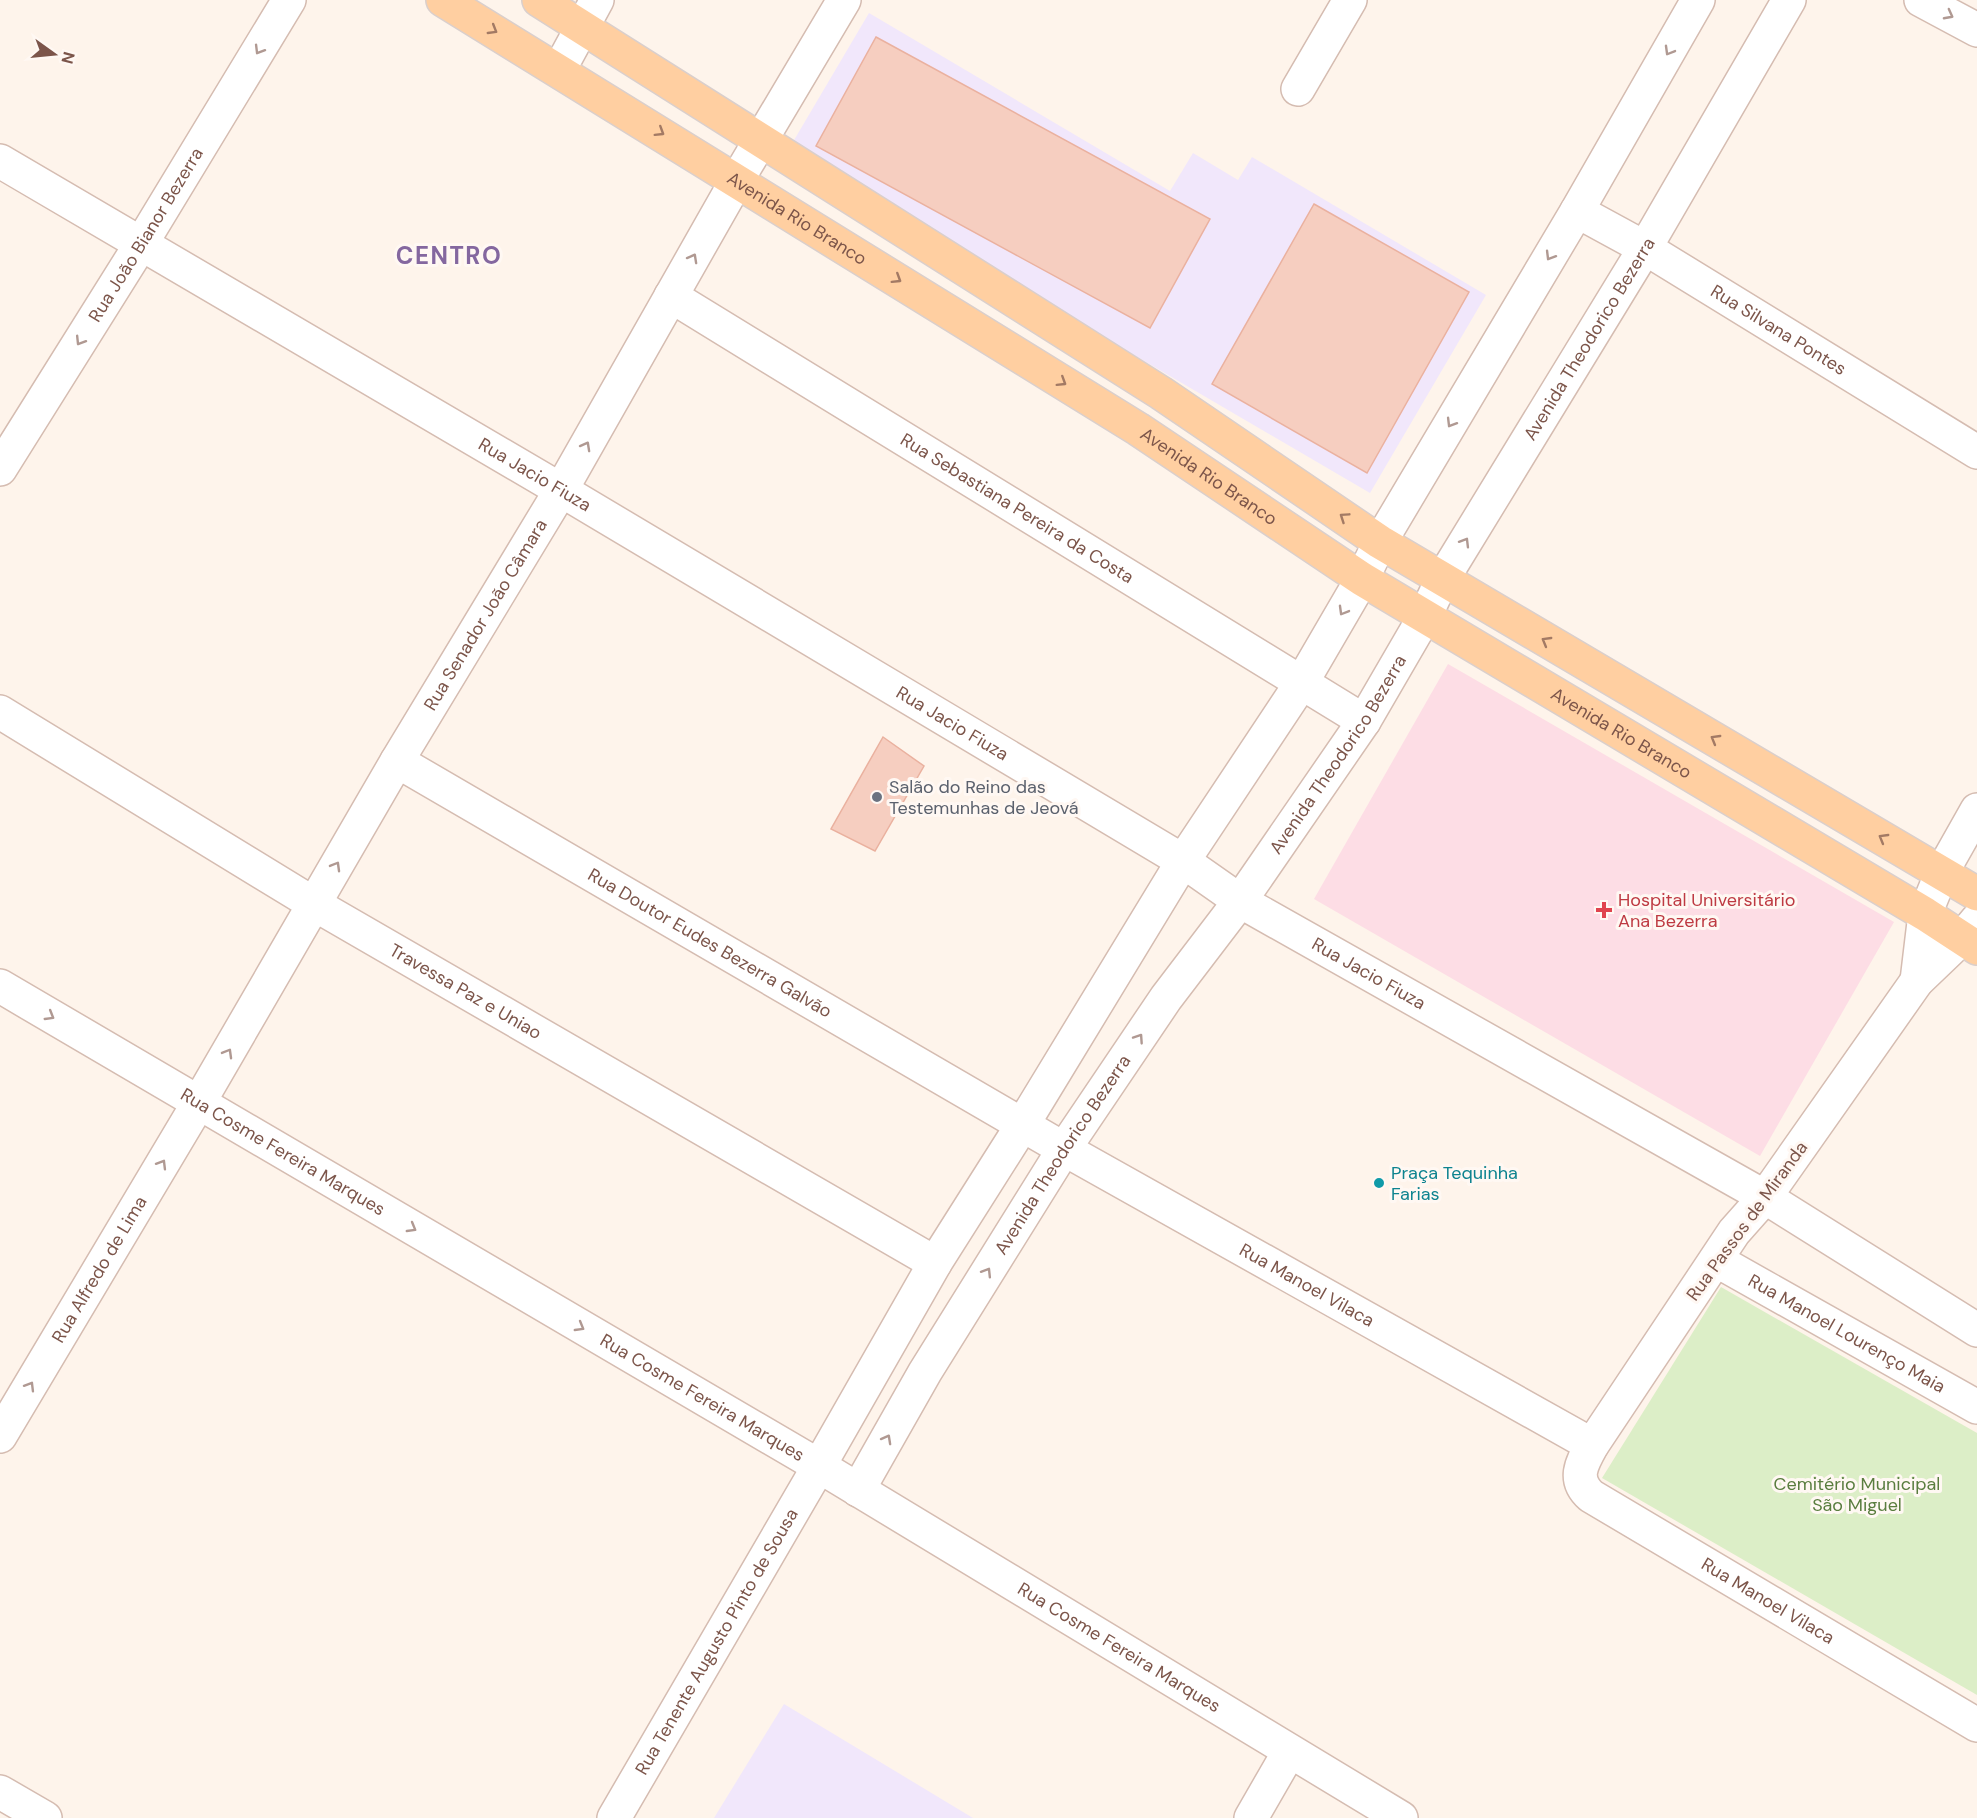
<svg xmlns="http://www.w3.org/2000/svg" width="1977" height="1818" font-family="'DM Sans',sans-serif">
<rect width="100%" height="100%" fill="#fef4eb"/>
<g fill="#f1e7fb">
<polygon points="869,13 1170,191 1193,153 1238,180 1252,157 1486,295 1370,493 787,152"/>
<polygon points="784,1704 973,1818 714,1818"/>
</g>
<polygon fill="#fddde5" points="1448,664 1894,922 1760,1156 1314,899"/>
<polygon fill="#dceec7" points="1721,1287 1977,1433 1977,1695 1602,1478"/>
<g fill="#f6cec0" stroke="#eab19f" stroke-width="1.5">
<polygon points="876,37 1210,219 1150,328 816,146"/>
<polygon points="1314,204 1469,292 1367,473 1212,384"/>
<polygon points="883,737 924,766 875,851 831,829"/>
</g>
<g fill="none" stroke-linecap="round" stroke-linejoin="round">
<g stroke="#d5bcb1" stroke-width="36">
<g id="minor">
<polyline points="1921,0 1977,30"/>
<polyline points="559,70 597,0"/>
<polyline points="1298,89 1350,0"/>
<path id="s1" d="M0,161L561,490L1183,861L1240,901L1765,1197L1977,1330"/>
<path id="s2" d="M1577,211L1645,248L1977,452"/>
<path id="s3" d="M671,296L1364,721"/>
<path id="s4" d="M0,469L141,244L289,0"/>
<path id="s5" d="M0,712L314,904L935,1263"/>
<path id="s6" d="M397,761L1064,1149L1592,1445"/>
<path id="s7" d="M1977,920L1962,938L1917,981L1765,1197L1734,1232L1592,1445C1582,1463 1572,1479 1591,1496L1977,1725"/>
<polyline points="1917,981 1925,914 1942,872 1977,810"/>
<path id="s8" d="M0,986L819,1466L1401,1818"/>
<path id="s9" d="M1716,1260L1977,1407"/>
<path id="s10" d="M0,1436L198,1104L397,761L561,490L737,180L844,0"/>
<path id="s11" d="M858,1490L925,1372L1064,1149L1166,998L1240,901L1364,721L1425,616L1442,580L1645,248L1789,0"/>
<polyline points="0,1792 45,1818"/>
<path id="s12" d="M614,1818L819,1466L935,1263L1023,1124L1183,861L1302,682L1362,579L1380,542L1577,211L1698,0"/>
<polyline points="1251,1818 1289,1752"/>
</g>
</g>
<g stroke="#dacfcc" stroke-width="36">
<g id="major">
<path id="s13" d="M443,0L1138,429L1362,579L1925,914L1977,948"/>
<polyline points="539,0 1161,393 1380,542 1977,894"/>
</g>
</g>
<use href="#minor" stroke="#fff" stroke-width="33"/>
<use href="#major" stroke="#ffcfa1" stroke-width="33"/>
</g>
<defs><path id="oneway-chevron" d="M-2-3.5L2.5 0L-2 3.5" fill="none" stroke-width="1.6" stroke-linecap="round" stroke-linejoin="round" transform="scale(1.5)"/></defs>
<g stroke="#b09992">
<use href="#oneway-chevron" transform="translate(1949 15) rotate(28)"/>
<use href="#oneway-chevron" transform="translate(259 50) rotate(121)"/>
<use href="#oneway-chevron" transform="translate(1669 51) rotate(120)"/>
<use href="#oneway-chevron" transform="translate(1550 256) rotate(121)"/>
<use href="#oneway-chevron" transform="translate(693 258) rotate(-61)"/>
<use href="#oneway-chevron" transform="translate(80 341) rotate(122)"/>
<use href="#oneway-chevron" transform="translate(1451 423) rotate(121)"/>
<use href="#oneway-chevron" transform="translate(586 446) rotate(-61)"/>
<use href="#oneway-chevron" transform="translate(1465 542) rotate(-59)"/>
<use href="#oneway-chevron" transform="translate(1343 611) rotate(120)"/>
<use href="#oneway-chevron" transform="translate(336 866) rotate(-60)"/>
<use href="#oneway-chevron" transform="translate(50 1016) rotate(31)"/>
<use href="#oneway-chevron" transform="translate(1139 1038) rotate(-56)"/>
<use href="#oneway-chevron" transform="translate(228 1053) rotate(-60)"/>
<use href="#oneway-chevron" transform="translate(162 1164) rotate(-59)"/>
<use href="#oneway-chevron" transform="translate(412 1228) rotate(30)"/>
<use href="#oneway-chevron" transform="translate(987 1272) rotate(-58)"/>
<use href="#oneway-chevron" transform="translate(580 1327) rotate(30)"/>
<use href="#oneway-chevron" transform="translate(30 1386) rotate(-59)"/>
<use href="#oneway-chevron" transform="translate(887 1439) rotate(-61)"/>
</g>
<g stroke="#a37a64">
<use href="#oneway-chevron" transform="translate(493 30) rotate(31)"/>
<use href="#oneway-chevron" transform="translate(660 132) rotate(32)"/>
<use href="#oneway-chevron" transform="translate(897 279) rotate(32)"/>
<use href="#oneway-chevron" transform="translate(1062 382) rotate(32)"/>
<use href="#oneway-chevron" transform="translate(1344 517) rotate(-146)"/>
<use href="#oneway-chevron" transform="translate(1546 641) rotate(-150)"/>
<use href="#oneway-chevron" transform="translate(1715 739) rotate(-150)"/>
<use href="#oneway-chevron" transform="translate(1883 838) rotate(-150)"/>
</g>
<circle fill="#6b7280" stroke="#fff8f3" stroke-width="2" cx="877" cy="797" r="6"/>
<path fill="#e0444e" stroke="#fff8f3" stroke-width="2" d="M1601 901h6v6h6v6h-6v6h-6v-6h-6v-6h6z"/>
<circle fill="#0f9aa8" stroke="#fff8f3" stroke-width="2" cx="1379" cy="1183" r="6"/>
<g text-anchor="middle" stroke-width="6" stroke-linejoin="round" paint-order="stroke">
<g font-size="18" fill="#7c554a" stroke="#fff8f3">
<text dy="6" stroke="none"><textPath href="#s13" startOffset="416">Avenida Rio Branco</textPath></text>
<text dy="6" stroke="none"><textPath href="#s4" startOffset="276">Rua João Bianor Bezerra</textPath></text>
<text dy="6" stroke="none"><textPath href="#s2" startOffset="234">Rua Silvana Pontes</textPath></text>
<text dy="6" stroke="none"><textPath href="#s11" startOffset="1365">Avenida Theodorico Bezerra</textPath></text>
<text dy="6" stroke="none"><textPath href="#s1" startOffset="620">Rua Jacio Fiuza</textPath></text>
<text dy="6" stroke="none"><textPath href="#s13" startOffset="902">Avenida Rio Branco</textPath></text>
<text dy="6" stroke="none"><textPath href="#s3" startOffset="406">Rua Sebastiana Pereira da Costa</textPath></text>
<text dy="6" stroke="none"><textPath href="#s10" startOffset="954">Rua Senador João Câmara</textPath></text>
<text dy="6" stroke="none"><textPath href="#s1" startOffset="1106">Rua Jacio Fiuza</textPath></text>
<text dy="6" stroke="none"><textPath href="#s13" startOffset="1388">Avenida Rio Branco</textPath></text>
<text dy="6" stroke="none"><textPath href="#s11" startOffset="879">Avenida Theodorico Bezerra</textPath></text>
<text dy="6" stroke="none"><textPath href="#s6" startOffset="362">Rua Doutor Eudes Bezerra Galvão</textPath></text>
<text dy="6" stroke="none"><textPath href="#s1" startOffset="1592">Rua Jacio Fiuza</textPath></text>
<text dy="6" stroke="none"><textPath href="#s5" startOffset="543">Travessa Paz e Uniao</textPath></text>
<text dy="6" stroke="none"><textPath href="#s8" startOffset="328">Rua Cosme Fereira Marques</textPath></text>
<text dy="6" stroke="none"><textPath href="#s11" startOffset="393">Avenida Theodorico Bezerra</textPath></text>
<text transform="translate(1747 1221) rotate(-54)" y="6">Rua Passos de Miranda</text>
<text dy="6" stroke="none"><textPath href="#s10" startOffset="194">Rua Alfredo de Lima</textPath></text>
<text dy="6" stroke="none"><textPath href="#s6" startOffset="1050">Rua Manoel Vilaca</textPath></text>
<text dy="6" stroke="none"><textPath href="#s9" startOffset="150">Rua Manoel Lourenço Maia</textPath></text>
<text dy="6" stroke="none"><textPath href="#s8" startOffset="814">Rua Cosme Fereira Marques</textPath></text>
<text dy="6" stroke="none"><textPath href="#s7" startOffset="915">Rua Manoel Vilaca</textPath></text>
<text dy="6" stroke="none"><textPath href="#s12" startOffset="204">Rua Tenente Augusto Pinto de Sousa</textPath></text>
<text dy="6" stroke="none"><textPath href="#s8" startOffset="1300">Rua Cosme Fereira Marques</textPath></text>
</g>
<g font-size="18" fill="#5b616d" stroke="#fff8f3" text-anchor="start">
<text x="889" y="793">Salão do Reino das<tspan x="889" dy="21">Testemunhas de Jeová</tspan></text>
</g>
<g font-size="18" fill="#be3a42" stroke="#fff8f3" text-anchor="start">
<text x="1618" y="906">Hospital Universitário<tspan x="1618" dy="21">Ana Bezerra</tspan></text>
</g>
<g font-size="18" fill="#0d838f" stroke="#fff8f3" text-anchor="start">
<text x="1391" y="1179">Praça Tequinha<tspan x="1391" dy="21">Farias</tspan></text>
</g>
<g font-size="18" fill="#597d3e" stroke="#fff8f3">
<text x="1857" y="1490">Cemitério Municipal<tspan x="1857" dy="21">São Miguel</tspan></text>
</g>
<g font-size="24" font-weight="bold" letter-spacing="1.5" fill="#84679f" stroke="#fff8f3">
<text x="449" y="264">CENTRO</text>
</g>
</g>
<g transform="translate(54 54) rotate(105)" stroke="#fff8f3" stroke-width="4.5" paint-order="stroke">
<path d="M0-4.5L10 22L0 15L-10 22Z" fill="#7c554a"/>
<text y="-9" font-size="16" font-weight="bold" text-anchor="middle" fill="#7c554a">N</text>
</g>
</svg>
